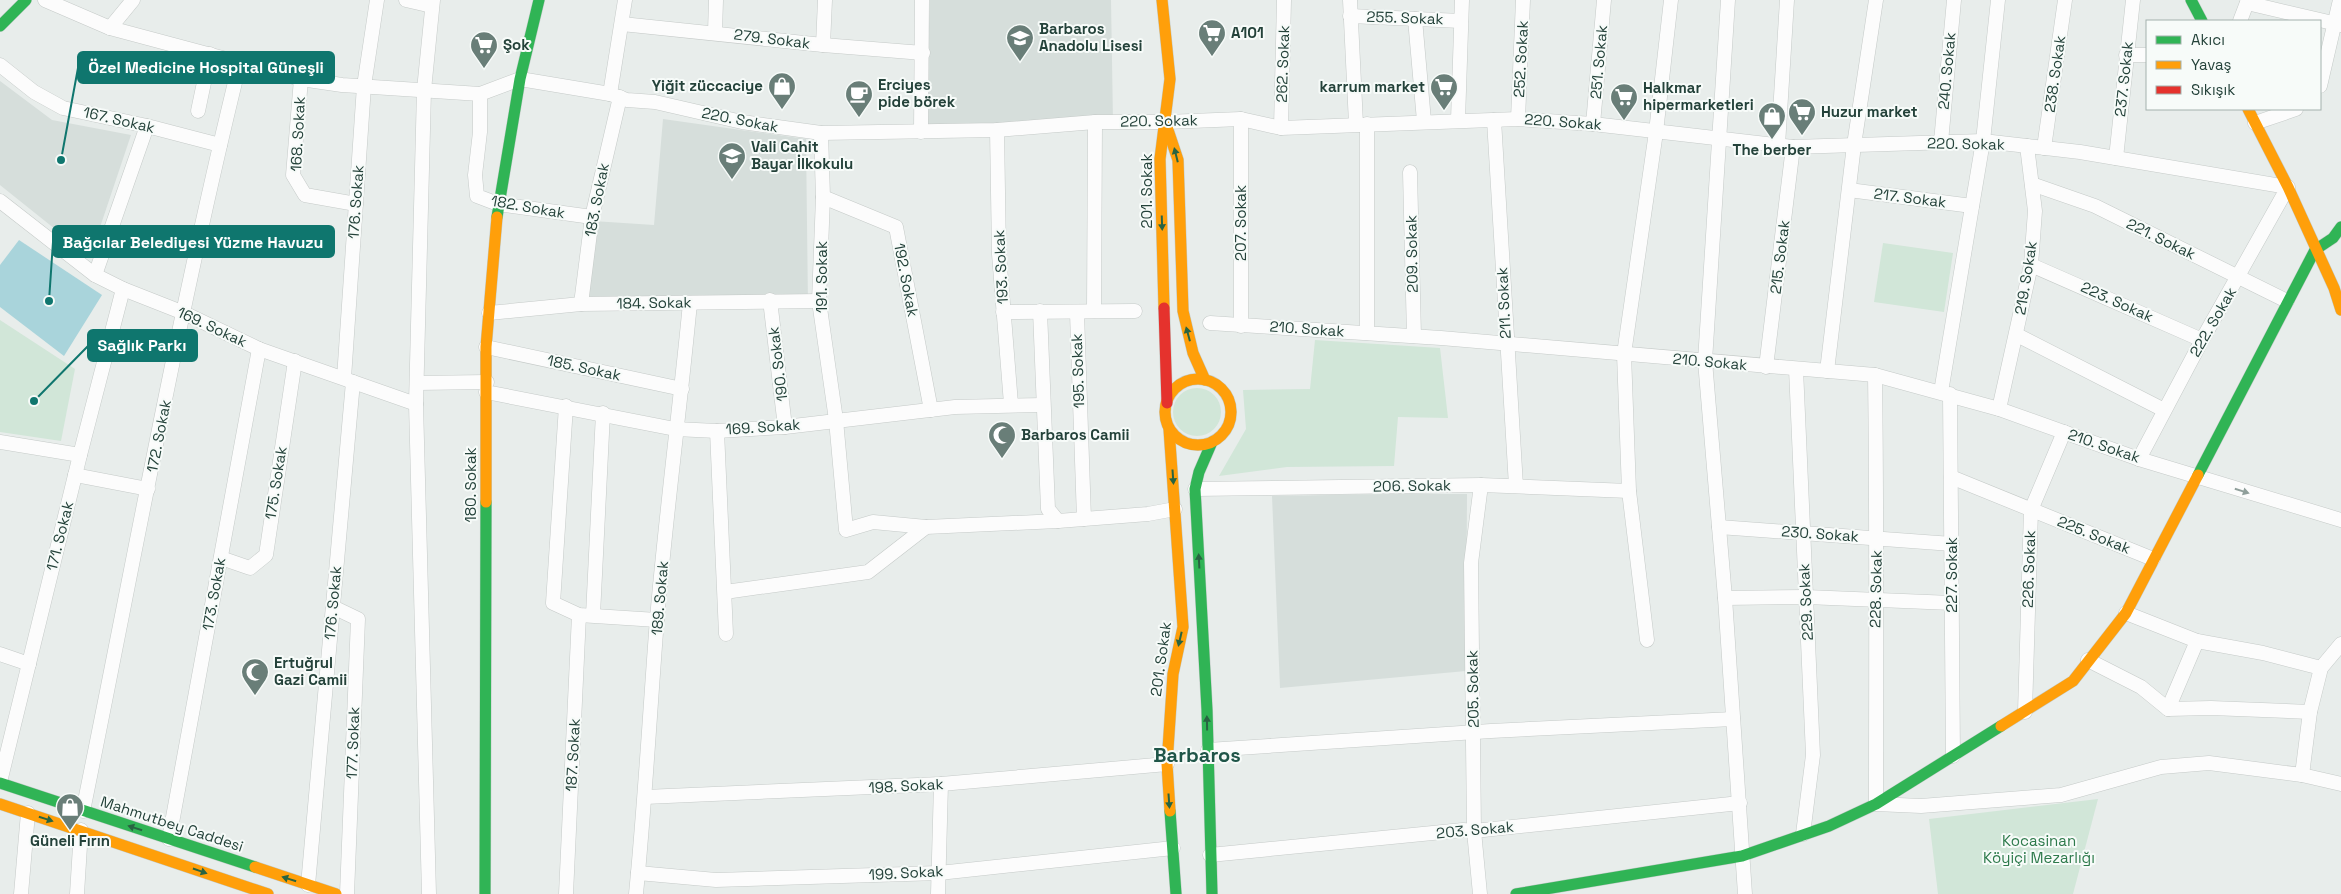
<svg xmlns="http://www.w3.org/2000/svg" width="2341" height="894" font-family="'Space Grotesk',sans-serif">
<rect width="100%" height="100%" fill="#e8edeb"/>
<g fill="#d6dedb">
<polygon points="930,0 1111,0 1113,122 925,125"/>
<polygon points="0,81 52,120 131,135 90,257 0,185"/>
<polygon points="663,119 806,139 808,306 587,308 593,221 654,225"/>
<polygon points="1387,494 1467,494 1466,671 1280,688 1272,496"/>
</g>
<g fill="#d1e6d8">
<polygon points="1883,243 1953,253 1944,312 1874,302"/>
<polygon points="0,320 75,369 61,441 0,432"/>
<polygon points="1315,340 1440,348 1448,418 1398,417 1394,466 1287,467 1219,476 1246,429 1243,390 1310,389"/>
<circle cx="1197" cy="412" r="24"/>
<polygon points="2098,799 2073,894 1938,894 1929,819"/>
</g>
<polygon fill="#a9d4db" points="19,240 102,295 64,356 0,307 0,265"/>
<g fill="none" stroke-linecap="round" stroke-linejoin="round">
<g stroke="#c5cac8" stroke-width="15">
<g id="street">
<polyline points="45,0 110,28 301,79 342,85 480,94 520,79 610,94 627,100 655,102 742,122 821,133 997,130 1095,122 1166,122 1241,119 1281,128 1518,119 1593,124 1793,147 1983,141 2080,152 2288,187 2202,340 2139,459"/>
<polyline points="406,0 432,6"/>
<polyline points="1350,0 1356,124"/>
<polyline points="1728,0 1705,361 1725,598 1745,894"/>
<polyline points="2247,3 2341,25"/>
<polyline points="1350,16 1461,21"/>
<polyline points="1415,19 1424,121"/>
<polyline points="2240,21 2248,0"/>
<polyline points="622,24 823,45 923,53"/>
<polyline points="110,28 133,0"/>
<polyline points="715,32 716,0"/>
<polyline points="823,45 825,0"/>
<polyline points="2126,55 2147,55"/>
<polyline points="0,65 34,92 63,108 147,126 220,145"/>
<polyline points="301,79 293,175 305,195 356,204"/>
<polyline points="2320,86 2340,0"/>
<polyline points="480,94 480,132 475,175 477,196 498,204 592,217"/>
<polyline points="610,94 625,0"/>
<polyline points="198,111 210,54"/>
<polyline points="1241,119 1241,326"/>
<polyline points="1518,119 1523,0"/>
<polyline points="1458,120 1462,0"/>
<polyline points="1494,120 1516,486"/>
<polyline points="2255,123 2296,109"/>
<polyline points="1367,124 1367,333"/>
<polyline points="1593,124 1604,0"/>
<polyline points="1281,128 1284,0"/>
<polyline points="997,130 999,254 1011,404"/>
<polyline points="921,132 922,0"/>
<polyline points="821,133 823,197 819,301 836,420 846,530 873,522 926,527"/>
<polyline points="1941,142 1954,0"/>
<polyline points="1778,145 1787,0"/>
<polyline points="2044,148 2065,0"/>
<polyline points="2116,158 2133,0"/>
<polyline points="1410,172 1414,336"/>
<polyline points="2032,184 2095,206 2287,301"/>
<polyline points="1849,190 1972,206"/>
<polyline points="823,197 896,227 931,410"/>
<polyline points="0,201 95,275 123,289 184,313 259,349 416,404"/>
<polyline points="2031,265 2202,340"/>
<polyline points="95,275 147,126"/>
<polyline points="770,300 785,427"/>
<polyline points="581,304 592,217 620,97"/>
<polyline points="1040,311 1048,509 1058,521 1148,514 1175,509"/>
<polyline points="1094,311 1095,122"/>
<polyline points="1003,312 1135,311"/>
<polyline points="489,313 581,304 819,301"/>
<polyline points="1077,313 1084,519"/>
<polyline points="1210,323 1441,338 1875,375 1999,409 2139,459 2341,520"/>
<polyline points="2017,335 2164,410"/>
<polyline points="486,347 682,389"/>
<polyline points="1766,367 1793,147"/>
<polyline points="1796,369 1813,755 1803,834"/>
<polyline points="1827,371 1854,145 1876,0"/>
<path d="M1875,375C1877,518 1876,661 1876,804L1921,806L2061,795L2161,767L2209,763L2302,775L2341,784"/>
<polyline points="344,378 364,86 377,0"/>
<polyline points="417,383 487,382"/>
<polyline points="486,392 675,429 717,431 785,427 955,407 1043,405"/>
<polyline points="1941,392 1983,141 1998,0"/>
<polyline points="1950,394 1953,756"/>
<polyline points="566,406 553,603 579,615 657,620"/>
<polyline points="1999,409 2031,265 2035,211 2027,146"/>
<polyline points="717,431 726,634"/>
<polyline points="0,442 80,455"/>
<polyline points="75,475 148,489"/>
<polyline points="1951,477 2153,559"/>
<polyline points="1195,489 1481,485 1629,491"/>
<polyline points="1719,527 1952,544"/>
<polyline points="221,558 250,568 266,555 295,361"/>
<polyline points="725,592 868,572 926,527 1058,521"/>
<polyline points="1725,598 1806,597 1952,603"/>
<polyline points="333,607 358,619 347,894"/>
<polyline points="2126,613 2197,641 2263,653 2321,668"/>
<polyline points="593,615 603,413"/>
<polyline points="1647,640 1629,491 1624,354 1656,132 1671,0"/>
<polyline points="0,654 29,664"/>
<polyline points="2088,660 2141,687 2168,709 2211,708 2310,712"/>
<polyline points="2168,709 2197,641"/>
<polyline points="2025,712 2031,510 2064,432"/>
<polyline points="1208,750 1491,731 1733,719"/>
<polyline points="2302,775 2310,712 2321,668 2341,644"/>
<polyline points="0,782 80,455 123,289"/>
<polyline points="645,797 941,784 1167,764"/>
<path d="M83,811C134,561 179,309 240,62"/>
<polyline points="169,839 259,349"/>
<polyline points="1210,855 1463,830 1474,831 1740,803"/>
<polyline points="638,873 716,880 939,873 1173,848"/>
<polyline points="308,885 353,382"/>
<polyline points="21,894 28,813"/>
<polyline points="77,894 81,830"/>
<polyline points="429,894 416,404 424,90 433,0"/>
<polyline points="566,894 579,615"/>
<path d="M636,894C645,802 650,710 657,619C666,513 680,408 690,303"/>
<polyline points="938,894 941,784"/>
<polyline points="1480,894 1474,831 1471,563 1481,485"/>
</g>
</g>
<g stroke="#c3cbc8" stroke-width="12">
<g id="fast">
<polyline points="2191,0 2202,21"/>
<polyline points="0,26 26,0"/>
<polyline points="497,217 520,79 539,0"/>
<polyline points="1212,442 1199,472 1195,489 1207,710 1212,894"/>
<polyline points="2198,475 2315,250 2333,238 2341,227"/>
<polyline points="0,783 255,867"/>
<polyline points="1170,811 1176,894"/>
<polyline points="485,894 486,502"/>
<polyline points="1516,894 1742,856 1829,826 1876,804 2001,726"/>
</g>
</g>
<g stroke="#c3cbc8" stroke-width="12">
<g id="slow">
<polyline points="1162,0 1170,79 1160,159 1164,308"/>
<polyline points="2248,109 2288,187 2334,288 2341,310"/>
<polyline points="1167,127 1178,160 1183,311 1193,353 1205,380"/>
<circle cx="1198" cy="412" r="33"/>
<polyline points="1169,429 1183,627 1173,674 1167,764 1170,811"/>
<polyline points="486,502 486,347 497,217"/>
<polyline points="2001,726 2073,681 2126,613 2198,475"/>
<polyline points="0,804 268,894"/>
<polyline points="255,867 336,894"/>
</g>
</g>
<g stroke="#c3cbc8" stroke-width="12">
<polyline id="jam" points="1164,308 1167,403"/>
</g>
<use href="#street" stroke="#fcfcfc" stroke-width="14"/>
<use href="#fast" stroke="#30b455" stroke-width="11"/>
<use href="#slow" stroke="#ff9f0a" stroke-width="11"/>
<use href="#jam" stroke="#e5322d" stroke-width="11"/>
</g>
<defs><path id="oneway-solid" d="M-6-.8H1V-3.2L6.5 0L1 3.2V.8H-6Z" transform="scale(1.25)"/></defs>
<g fill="#286442">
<use href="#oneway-solid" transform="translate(1176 155) rotate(-104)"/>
<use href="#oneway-solid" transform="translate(1162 223) rotate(88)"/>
<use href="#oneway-solid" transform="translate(1188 334) rotate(-105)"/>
<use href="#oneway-solid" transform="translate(1173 477) rotate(86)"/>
<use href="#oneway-solid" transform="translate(1199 561) rotate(-93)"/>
<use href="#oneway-solid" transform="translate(1180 639) rotate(103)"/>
<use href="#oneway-solid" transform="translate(1207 723) rotate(-91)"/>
<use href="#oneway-solid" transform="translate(1169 801) rotate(86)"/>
<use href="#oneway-solid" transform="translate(46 819) rotate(18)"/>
<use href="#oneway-solid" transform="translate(135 828) rotate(-162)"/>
<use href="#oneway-solid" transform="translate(200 871) rotate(19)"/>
<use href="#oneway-solid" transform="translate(289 879) rotate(-162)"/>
</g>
<use fill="#909f9b" href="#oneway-solid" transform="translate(2242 491) rotate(17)"/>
<defs>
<g id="supermarket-pin" transform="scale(1.4375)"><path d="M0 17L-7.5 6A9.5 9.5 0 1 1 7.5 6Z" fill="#697e78" stroke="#f7fbf9"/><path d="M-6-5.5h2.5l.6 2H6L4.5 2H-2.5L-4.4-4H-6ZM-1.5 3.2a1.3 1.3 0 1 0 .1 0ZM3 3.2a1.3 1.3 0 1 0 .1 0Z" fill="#fff"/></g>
<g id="school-pin" transform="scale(1.4375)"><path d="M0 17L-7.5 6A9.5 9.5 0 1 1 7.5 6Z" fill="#697e78" stroke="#f7fbf9"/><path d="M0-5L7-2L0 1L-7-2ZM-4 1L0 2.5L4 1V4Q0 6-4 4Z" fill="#fff"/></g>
<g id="shop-pin" transform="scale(1.4375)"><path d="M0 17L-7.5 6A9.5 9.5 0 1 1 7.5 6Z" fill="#697e78" stroke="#f7fbf9"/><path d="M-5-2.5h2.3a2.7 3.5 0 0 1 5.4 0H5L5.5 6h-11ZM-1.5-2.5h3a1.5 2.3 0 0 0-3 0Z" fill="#fff"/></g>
<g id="cafe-pin" transform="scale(1.4375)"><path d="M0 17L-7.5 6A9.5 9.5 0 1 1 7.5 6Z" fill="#697e78" stroke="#f7fbf9"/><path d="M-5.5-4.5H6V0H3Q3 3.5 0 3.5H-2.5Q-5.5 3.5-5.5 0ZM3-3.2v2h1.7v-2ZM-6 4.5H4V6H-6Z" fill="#fff"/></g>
<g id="mosque-pin" transform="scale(1.4375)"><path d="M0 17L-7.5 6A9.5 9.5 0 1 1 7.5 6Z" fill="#697e78" stroke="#f7fbf9"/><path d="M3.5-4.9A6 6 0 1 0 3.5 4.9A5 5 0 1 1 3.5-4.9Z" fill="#fff"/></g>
</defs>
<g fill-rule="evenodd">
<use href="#supermarket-pin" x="1212" y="33"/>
<use href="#school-pin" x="1020" y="38"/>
<use href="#supermarket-pin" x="484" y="45"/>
<use href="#shop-pin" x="782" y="86"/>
<use href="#supermarket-pin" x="1444" y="87"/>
<use href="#cafe-pin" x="859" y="94"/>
<use href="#supermarket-pin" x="1624" y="97"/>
<use href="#supermarket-pin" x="1802" y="112"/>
<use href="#shop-pin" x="1772" y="116"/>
<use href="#school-pin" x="732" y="156"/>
<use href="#mosque-pin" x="1002" y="435"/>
<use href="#mosque-pin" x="255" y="672"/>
<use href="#shop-pin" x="70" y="807"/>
</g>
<g text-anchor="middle" stroke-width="4" stroke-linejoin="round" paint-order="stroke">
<g font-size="15" fill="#24423a" stroke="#f7fbf9">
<text transform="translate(1405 18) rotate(2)" y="5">255. Sokak</text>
<text transform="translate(772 39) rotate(7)" y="5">279. Sokak</text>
<text transform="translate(1521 59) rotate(-87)" y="5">252. Sokak</text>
<text transform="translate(1599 62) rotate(-85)" y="5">251. Sokak</text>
<text transform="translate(1283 64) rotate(-88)" y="5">262. Sokak</text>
<text transform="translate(1947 71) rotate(-85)" y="5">240. Sokak</text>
<text transform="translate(2055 74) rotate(-82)" y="5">238. Sokak</text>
<text transform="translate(2124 79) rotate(-84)" y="5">237. Sokak</text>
<text transform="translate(119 120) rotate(13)" y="5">167. Sokak</text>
<text transform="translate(740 120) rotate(11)" y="5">220. Sokak</text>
<text transform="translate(1159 121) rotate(-1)" y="5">220. Sokak</text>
<text transform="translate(1563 122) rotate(4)" y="5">220. Sokak</text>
<text transform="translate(298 134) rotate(-87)" y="5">168. Sokak</text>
<text transform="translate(1966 144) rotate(1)" y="5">220. Sokak</text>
<text transform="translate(1147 191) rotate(-90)" y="5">201. Sokak</text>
<text transform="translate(1910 198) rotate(7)" y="5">217. Sokak</text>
<text transform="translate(597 200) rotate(-79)" y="5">183. Sokak</text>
<text transform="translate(356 202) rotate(-86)" y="5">176. Sokak</text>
<text transform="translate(528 207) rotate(10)" y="5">182. Sokak</text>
<text transform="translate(1241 223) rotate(-90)" y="5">207. Sokak</text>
<text transform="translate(2161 239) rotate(26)" y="5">221. Sokak</text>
<text transform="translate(1412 254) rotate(-91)" y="5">209. Sokak</text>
<text transform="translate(1780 257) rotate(-83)" y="5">215. Sokak</text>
<text transform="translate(1001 267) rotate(-93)" y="5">193. Sokak</text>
<text transform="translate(822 277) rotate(-90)" y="5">191. Sokak</text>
<text transform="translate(2026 278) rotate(-81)" y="5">219. Sokak</text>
<text transform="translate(906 280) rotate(79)" y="5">192. Sokak</text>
<text transform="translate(2117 302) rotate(24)" y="5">223. Sokak</text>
<text transform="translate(654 303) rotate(-1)" y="5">184. Sokak</text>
<text transform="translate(1504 303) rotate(-93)" y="5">211. Sokak</text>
<text transform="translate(2213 322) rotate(-60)" y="5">222. Sokak</text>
<text transform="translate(212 327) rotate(25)" y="5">169. Sokak</text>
<text transform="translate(1307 329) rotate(4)" y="5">210. Sokak</text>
<text transform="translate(1710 362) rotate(5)" y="5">210. Sokak</text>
<text transform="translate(778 364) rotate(-97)" y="5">190. Sokak</text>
<text transform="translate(584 368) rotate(12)" y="5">185. Sokak</text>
<text transform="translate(1078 371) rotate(-92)" y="5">195. Sokak</text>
<text transform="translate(763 427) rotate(-4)" y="5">169. Sokak</text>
<text transform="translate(159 436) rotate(-79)" y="5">172. Sokak</text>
<text transform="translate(2104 446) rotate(19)" y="5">210. Sokak</text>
<text transform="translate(276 483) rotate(-81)" y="5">175. Sokak</text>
<text transform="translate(471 485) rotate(-90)" y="5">180. Sokak</text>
<text transform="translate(1412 486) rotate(-1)" y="5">206. Sokak</text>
<text transform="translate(1820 534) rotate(4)" y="5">230. Sokak</text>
<text transform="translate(2094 535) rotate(22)" y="5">225. Sokak</text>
<text transform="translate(60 536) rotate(-76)" y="5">171. Sokak</text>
<text transform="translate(2029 569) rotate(-88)" y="5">226. Sokak</text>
<text transform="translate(1952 575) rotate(-90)" y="5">227. Sokak</text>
<text transform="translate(1876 589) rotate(-89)" y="5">228. Sokak</text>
<text transform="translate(214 594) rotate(-80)" y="5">173. Sokak</text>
<text transform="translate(660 598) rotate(-85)" y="5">189. Sokak</text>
<text transform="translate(1806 602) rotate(-93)" y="5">229. Sokak</text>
<text transform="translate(333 603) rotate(-85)" y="5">176. Sokak</text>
<text transform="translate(1161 659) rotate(-82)" y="5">201. Sokak</text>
<text transform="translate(1473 689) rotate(-91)" y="5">205. Sokak</text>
<text transform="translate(353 743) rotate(-88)" y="5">177. Sokak</text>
<text transform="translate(573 755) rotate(-87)" y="5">187. Sokak</text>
<text transform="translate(906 786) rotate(-3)" y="5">198. Sokak</text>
<text transform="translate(172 824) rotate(18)" y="5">Mahmutbey Caddesi</text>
<text transform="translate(1475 830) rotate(-5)" y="5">203. Sokak</text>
<text transform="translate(906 873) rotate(-3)" y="5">199. Sokak</text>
</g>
<g font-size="15" font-weight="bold" fill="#24423a" stroke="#f7fbf9" text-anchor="start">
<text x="1039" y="34">Barbaros<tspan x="1039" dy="17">Anadolu Lisesi</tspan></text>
<text x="1231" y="38">A101</text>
<text x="503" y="50">Şok</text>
<text x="878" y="90">Erciyes<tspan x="878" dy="17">pide börek</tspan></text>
<text x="763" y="91" text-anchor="end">Yiğit züccaciye</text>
<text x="1425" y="92" text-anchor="end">karrum market</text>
<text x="1643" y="93">Halkmar<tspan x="1643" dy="17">hipermarketleri</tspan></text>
<text x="1821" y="117">Huzur market</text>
<text x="751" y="152">Vali Cahit<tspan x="751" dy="17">Bayar İlkokulu</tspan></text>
<text x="1772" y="155" text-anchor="middle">The berber</text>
<text x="1021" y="440">Barbaros Camii</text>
<text x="274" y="668">Ertuğrul<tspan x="274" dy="17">Gazi Camii</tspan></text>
<text x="70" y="846" text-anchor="middle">Güneli Fırın</text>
</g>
<g font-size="15" fill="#2d7a4b" stroke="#f7fbf9">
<text x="2039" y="846">Kocasinan<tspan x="2039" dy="17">Köyiçi Mezarlığı</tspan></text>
</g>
<g font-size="20" font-weight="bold" fill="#1f5548" stroke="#f7fbf9">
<text x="1197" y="762">Barbaros</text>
</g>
</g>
<path fill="none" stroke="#0f766e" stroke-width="2" d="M61 160L78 68M49 301L53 242M34 401L88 346"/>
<g fill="#0f766e" stroke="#f7fbf9" stroke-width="2">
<circle cx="61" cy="160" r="5"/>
<circle cx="49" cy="301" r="5"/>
<circle cx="34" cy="401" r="5"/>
</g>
<g fill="#0f766e" stroke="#0f766e" stroke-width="2">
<rect x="78" y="52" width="256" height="31" rx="5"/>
<rect x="53" y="226" width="281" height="31" rx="5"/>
<rect x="88" y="330" width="109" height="31" rx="5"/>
</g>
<g font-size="16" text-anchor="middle" font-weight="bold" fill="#fff">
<text x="206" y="73">Özel Medicine Hospital Güneşli</text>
<text x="193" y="248">Bağcılar Belediyesi Yüzme Havuzu</text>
<text x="142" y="351">Sağlık Parkı</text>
</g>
<rect x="2146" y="20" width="175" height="90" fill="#f7fbf9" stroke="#a3b1ad"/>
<rect x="2156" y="36" width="25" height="8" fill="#30b455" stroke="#a3b1ad"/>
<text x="2191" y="45" font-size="15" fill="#24423a">Akıcı</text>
<rect x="2156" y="61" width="25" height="8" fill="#ff9f0a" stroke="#a3b1ad"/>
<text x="2191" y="70" font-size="15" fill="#24423a">Yavaş</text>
<rect x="2156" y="86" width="25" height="8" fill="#e5322d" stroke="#a3b1ad"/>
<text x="2191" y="95" font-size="15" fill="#24423a">Sıkışık</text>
</svg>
